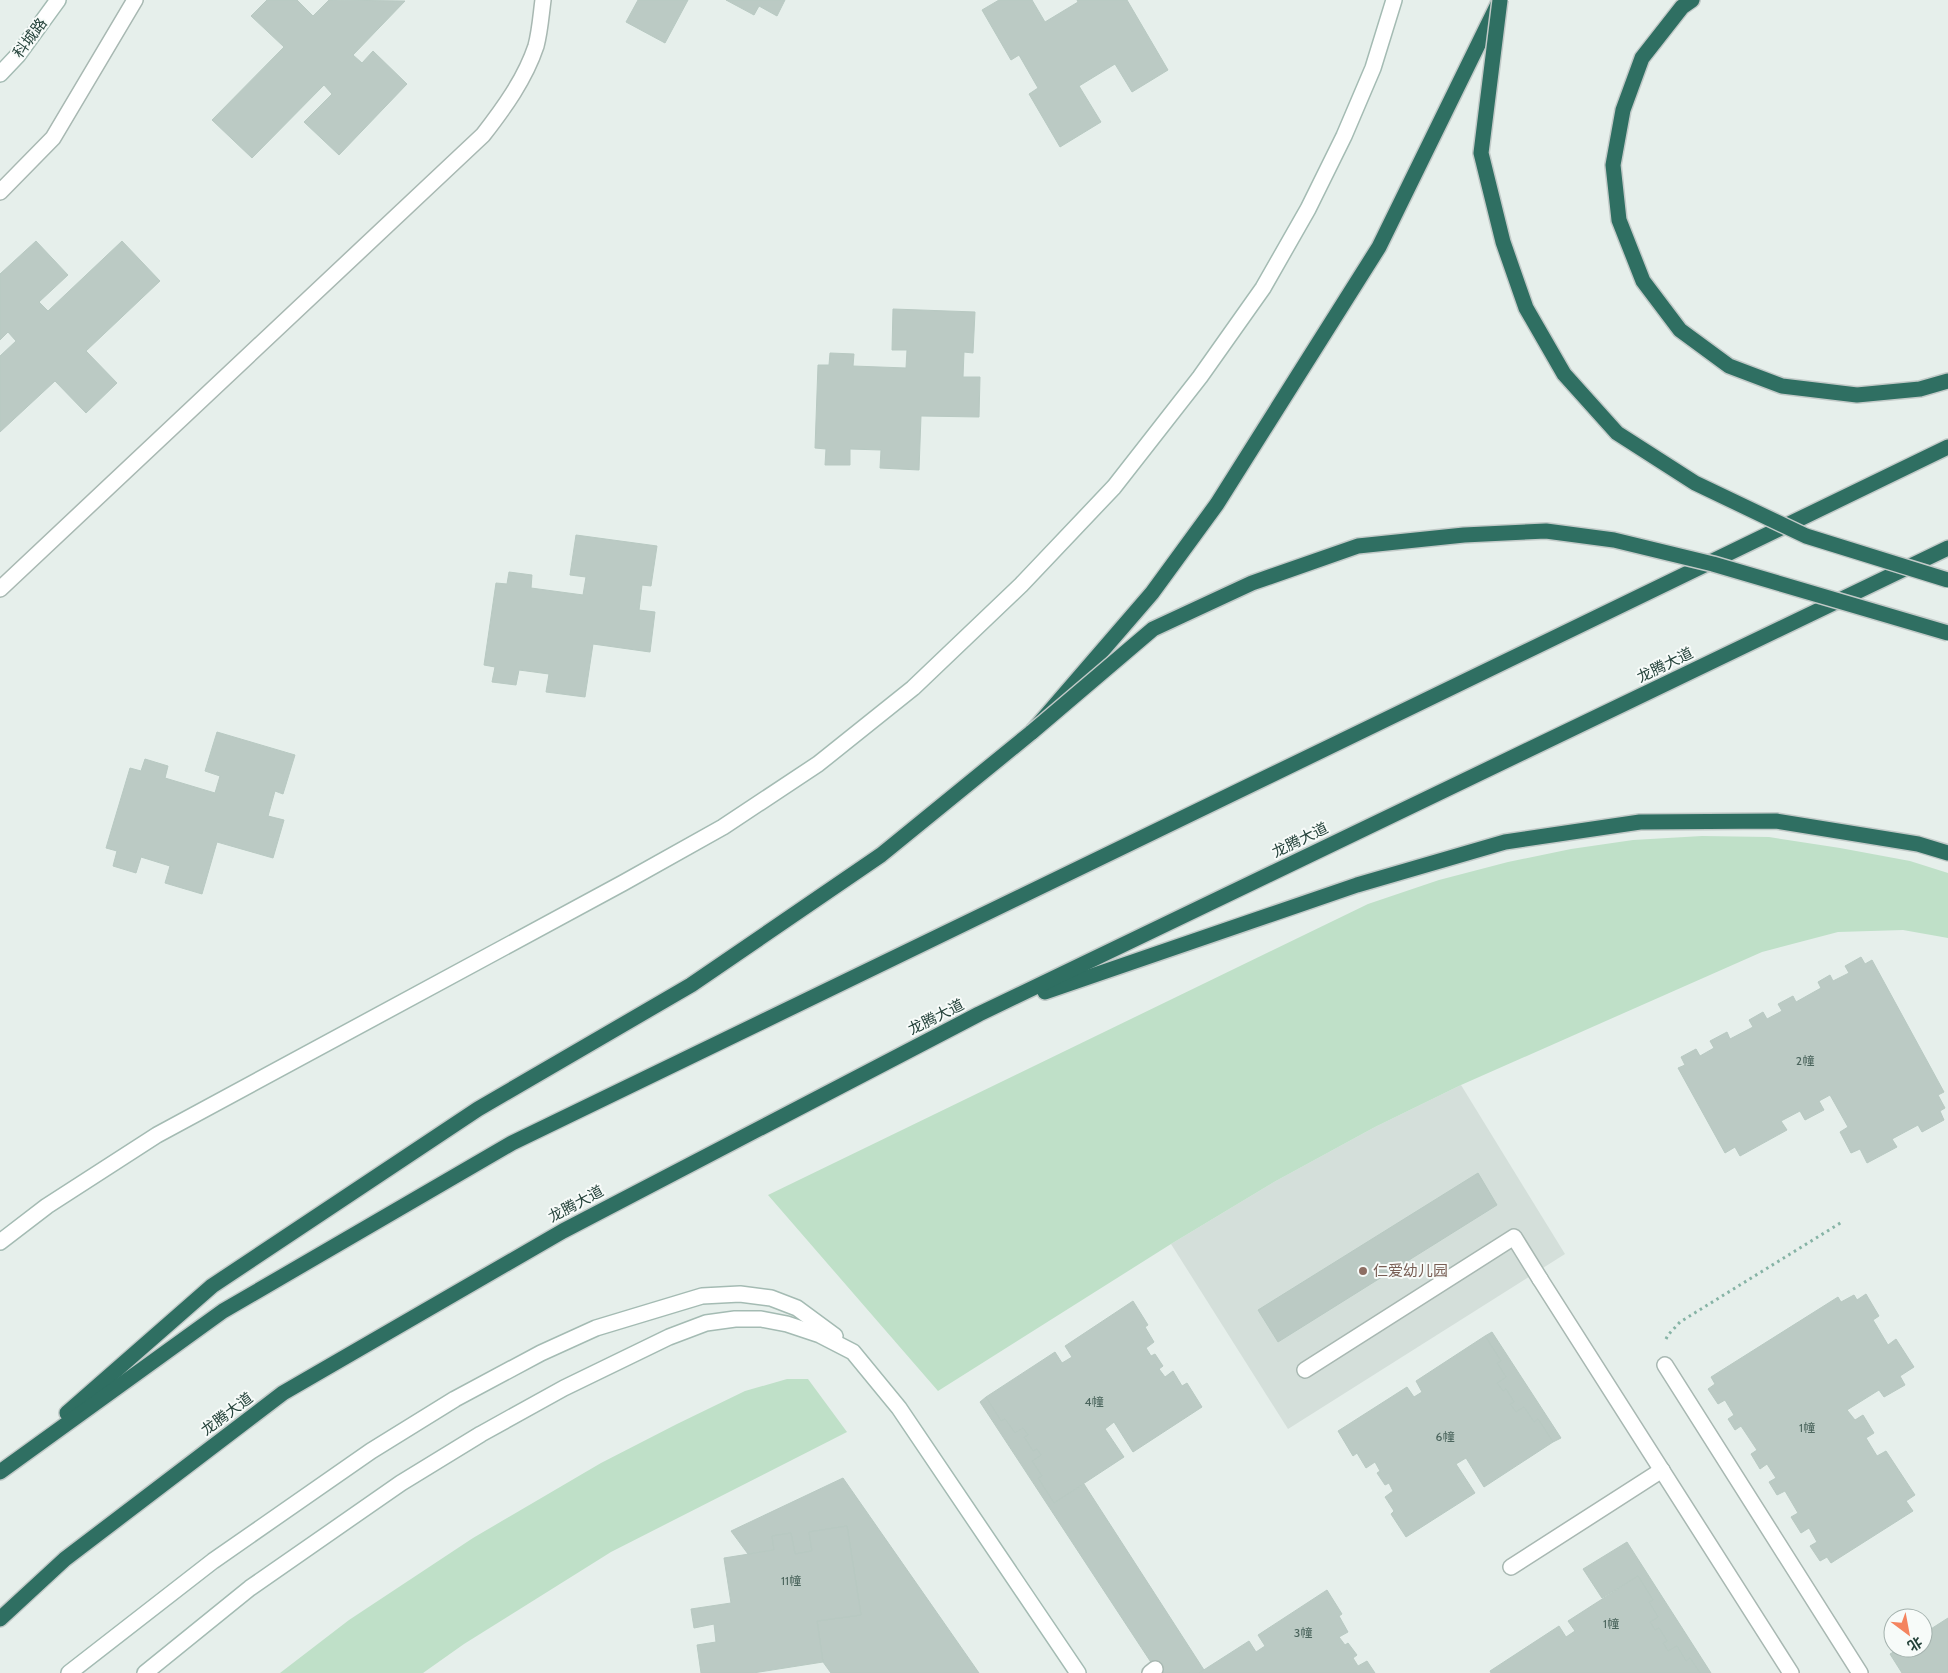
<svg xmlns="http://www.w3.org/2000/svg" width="1948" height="1673" font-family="Cabin,'Noto Sans SC',sans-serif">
<rect width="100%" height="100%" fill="#e6efeb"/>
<polygon fill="#d4dfda" points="1461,1085 1565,1254 1288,1429 1171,1244 1274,1182 1375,1127"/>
<g fill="#bfe0c8">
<polygon points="1702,836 1769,837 1840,848 1910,861 1948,873 1948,938 1903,930 1838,932 1762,952 1461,1085 1375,1127 1274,1182 1171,1244 938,1391 768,1195 1368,904 1439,880 1508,862 1571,849 1633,840"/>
<polygon points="787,1379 808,1379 847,1432 611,1552 464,1644 423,1673 280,1673 349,1620 473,1538 601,1463 677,1424 745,1391"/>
</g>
<g fill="#bbcac4" stroke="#b8c9c2">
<polygon points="267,0 297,0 313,16 329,0 405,1 353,55 362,63 373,51 407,84 339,155 304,122 332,94 324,85 252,158 212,120 284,47 251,16"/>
<polygon points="638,0 688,0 665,43 626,22"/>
<polygon points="726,0 785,0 777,16 759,6 754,15"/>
<polygon points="999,0 1032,0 1045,22 1078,2 1077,0 1127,0 1168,70 1132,92 1115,64 1079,86 1101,122 1060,147 1029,94 1038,88 1019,55 1011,60 982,10"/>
<polygon points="36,241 68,275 39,302 48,311 122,241 160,281 86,351 117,383 86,413 55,381 0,432 0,356 16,341 8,332 0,340 0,274"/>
<polygon points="893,309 975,312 973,353 964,352 963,377 980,377 979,417 921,416 919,470 880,468 881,450 850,449 850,465 825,465 826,449 815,448 818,365 829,365 830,353 854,354 853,366 906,368 907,350 892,350"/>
<polygon points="576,535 657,546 651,586 642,585 639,610 655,612 650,652 593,644 585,697 546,692 549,674 519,670 516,685 492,682 495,667 484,665 496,583 507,584 509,572 532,575 531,588 583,595 586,577 570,575"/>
<polygon points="217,732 295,755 283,794 275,791 268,816 284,820 273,858 217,842 202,894 165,883 170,866 141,857 136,873 113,866 117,851 106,848 130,768 141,771 145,759 168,766 165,778 215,793 220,776 205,771"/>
<polygon points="1861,957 1865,964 1872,960 1944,1092 1938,1095 1945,1108 1940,1111 1944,1120 1922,1132 1918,1125 1892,1139 1897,1147 1867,1163 1860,1149 1851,1153 1840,1132 1848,1127 1830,1095 1819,1101 1824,1110 1805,1120 1800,1111 1781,1121 1787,1130 1740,1156 1735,1147 1725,1153 1678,1068 1685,1065 1681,1057 1696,1049 1700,1056 1714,1048 1710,1041 1727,1032 1730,1039 1753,1027 1749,1020 1763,1012 1767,1019 1782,1011 1778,1004 1793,996 1796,1002 1821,988 1818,982 1830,975 1833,981 1849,973 1845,966"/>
<polygon points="1478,1173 1497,1205 1278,1342 1258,1310"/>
<polygon points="1866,1294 1879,1316 1873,1320 1888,1345 1896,1339 1914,1367 1900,1376 1905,1385 1884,1397 1879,1390 1847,1410 1855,1420 1863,1415 1874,1433 1866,1438 1877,1456 1886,1451 1915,1495 1906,1501 1913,1511 1831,1563 1827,1557 1820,1561 1810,1546 1817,1542 1809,1528 1801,1533 1791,1517 1798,1513 1785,1491 1777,1495 1769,1482 1776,1478 1767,1464 1760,1469 1751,1454 1757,1450 1741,1426 1735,1430 1728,1419 1734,1415 1725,1400 1718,1404 1708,1389 1715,1384 1711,1377 1838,1297 1841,1302 1854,1295 1857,1300"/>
<polygon points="1133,1301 1148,1325 1145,1327 1154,1342 1146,1348 1151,1356 1155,1354 1163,1366 1159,1369 1165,1377 1173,1371 1182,1386 1187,1383 1202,1407 1133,1452 1114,1422 1105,1429 1124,1457 1054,1503 1038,1478 1042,1476 1032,1461 1041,1455 1037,1449 1033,1451 1024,1437 1028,1435 1023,1428 1015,1433 1005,1419 1001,1421 986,1397 1055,1352 1062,1363 1072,1357 1065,1346"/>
<polygon points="1492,1332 1561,1438 1553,1442 1538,1419 1534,1422 1524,1407 1516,1412 1510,1404 1514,1402 1506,1389 1503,1391 1497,1383 1506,1377 1497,1363 1501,1361 1485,1336"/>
<polygon points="1485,1336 1501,1361 1497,1363 1506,1377 1497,1383 1503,1391 1506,1389 1514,1402 1510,1404 1516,1412 1524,1407 1534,1422 1538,1419 1553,1442 1484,1487 1466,1458 1456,1464 1475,1493 1406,1537 1391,1514 1394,1511 1385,1497 1393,1491 1389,1483 1385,1485 1377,1473 1380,1471 1375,1462 1366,1468 1357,1453 1353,1456 1338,1431 1407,1387 1414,1397 1422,1392 1416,1381"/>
<polygon points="986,1397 1001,1421 1005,1419 1015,1433 1023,1428 1028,1435 1024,1437 1033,1451 1037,1449 1041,1455 1032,1461 1042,1476 1038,1478 1054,1503 1084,1484 1204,1670 1199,1673 1158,1673 980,1402"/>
<polygon points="843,1478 979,1673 831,1673 823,1662 817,1621 861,1615 847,1526 809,1532 812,1551 795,1554 791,1533 772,1536 774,1550 748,1554 731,1531"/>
<polygon points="847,1526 861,1615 817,1621 823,1662 753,1673 701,1673 697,1645 716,1642 714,1624 694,1628 691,1609 731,1603 724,1558 774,1550 772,1536 791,1533 795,1554 812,1551 809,1532"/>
<polygon points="1627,1542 1711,1673 1700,1673 1690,1658 1686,1661 1677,1646 1668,1651 1663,1643 1667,1641 1659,1628 1655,1630 1650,1622 1658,1617 1649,1602 1653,1600 1638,1576 1602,1598 1583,1569"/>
<polygon points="1638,1576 1653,1600 1649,1602 1658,1617 1650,1622 1655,1630 1659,1628 1667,1641 1663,1643 1668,1651 1677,1646 1686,1661 1690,1658 1700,1673 1491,1673 1490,1671 1559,1626 1566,1637 1575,1631 1568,1621"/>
<polygon points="1327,1590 1342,1614 1339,1616 1348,1632 1339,1637 1345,1645 1348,1643 1357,1655 1353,1658 1358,1666 1367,1661 1375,1673 1199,1673 1249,1641 1256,1652 1265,1646 1258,1635"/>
<polygon points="1948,1618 1948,1673 1902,1673 1890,1654 1900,1648 1923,1648 1923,1634"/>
</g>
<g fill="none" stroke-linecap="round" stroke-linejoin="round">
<g stroke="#a8b8b2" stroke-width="18">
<g id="lane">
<polyline points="0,192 53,138 135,0"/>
<path d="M0,589L483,135C504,108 525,79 536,46C540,31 541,15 543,0"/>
<polyline points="1665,1365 1860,1673"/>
<polyline points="1305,1370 1514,1237 1540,1279"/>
<polyline points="1511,1567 1662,1470"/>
<polyline points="1150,1673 1155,1669"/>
</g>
</g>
<g stroke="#a8b8b2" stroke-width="18">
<polyline id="street" points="1540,1279 1791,1673"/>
</g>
<g stroke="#a4bbb3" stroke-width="18">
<g id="secondary">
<polyline points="0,74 18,55 58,0"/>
<polyline points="0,1242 47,1206 157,1135 623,883 723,827 818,764 913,688 1021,585 1114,487 1200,377 1263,288 1308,209 1344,136 1373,68 1394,0"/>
<polyline points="69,1673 213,1561 371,1451 455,1399 541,1353 596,1328 702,1296 740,1294 771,1298 797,1308 835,1336"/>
<polyline points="145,1673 250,1588 401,1483 481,1434 564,1388 669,1337 706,1323 735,1319 761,1319 787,1324 820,1335 853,1352 899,1408 1078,1673"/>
</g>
</g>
<g stroke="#c2cac8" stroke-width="18">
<g id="highway">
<polyline points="1692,0 1682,7 1642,58 1623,110 1613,165 1619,220 1643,281 1680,330 1729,366 1782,386 1857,395 1920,389 1948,381"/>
<polyline points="1045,992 1357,885 1505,842 1640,822 1776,821 1918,844 1948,853"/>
<polyline points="67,1413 212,1286 478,1109 691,985 881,855 1032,732 1152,593 1217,504 1379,247 1499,2"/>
<polyline points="0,1472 223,1311 512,1143 1948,447"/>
<polyline points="0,1619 65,1559 283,1393 563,1231 979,1014 1948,548"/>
</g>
</g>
<polyline stroke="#86b3a5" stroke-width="3" stroke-dasharray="2.5 4" stroke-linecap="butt" points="1666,1339 1668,1335 1680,1322 1842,1222"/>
<use href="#lane" stroke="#fff" stroke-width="15"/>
<use href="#street" stroke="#fff" stroke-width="15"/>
<use href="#secondary" stroke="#fff" stroke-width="15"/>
<use href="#highway" stroke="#2f6f62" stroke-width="15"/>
<g stroke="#c2cac8" stroke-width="18" stroke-linecap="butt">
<g id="highway-bridge">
<polyline points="1500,0 1481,153 1503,242 1526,308 1564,374 1617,433 1695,483 1806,536 1948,580"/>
<polyline points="1032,732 1153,629 1252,583 1358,546 1464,535 1546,531 1614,540 1713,564 1948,633"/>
</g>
</g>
<use href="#highway-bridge" stroke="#2f6f62" stroke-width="15"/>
</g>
<circle fill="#8d6e63" stroke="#f7fbf9" stroke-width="2" cx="1363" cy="1271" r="5"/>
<g text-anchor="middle" stroke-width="4" stroke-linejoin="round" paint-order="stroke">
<g font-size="12" fill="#4a645c">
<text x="1805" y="1065">2幢</text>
<text x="1094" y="1406">4幢</text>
<text x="1807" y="1432">1幢</text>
<text x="1445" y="1441">6幢</text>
<text x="791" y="1585">11幢</text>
<text x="1611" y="1628">1幢</text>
<text x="1303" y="1637">3幢</text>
</g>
<g font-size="15" fill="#24423a" stroke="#f7fbf9">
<text transform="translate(30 38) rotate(-53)" y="5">科城路</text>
<text transform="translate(1665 665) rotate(-26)" y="5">龙腾大道</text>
<text transform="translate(1300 840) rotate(-26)" y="5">龙腾大道</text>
<text transform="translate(936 1017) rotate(-27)" y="5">龙腾大道</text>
<text transform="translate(576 1204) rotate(-28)" y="5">龙腾大道</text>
<text transform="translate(227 1414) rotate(-37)" y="5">龙腾大道</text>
</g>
<g font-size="15" fill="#785e54" stroke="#f7fbf9" text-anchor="start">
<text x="1373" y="1276">仁爱幼儿园</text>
</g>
</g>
<g transform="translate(1908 1633) rotate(148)"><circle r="24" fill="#f7fbf9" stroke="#a3b1ad"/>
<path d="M0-4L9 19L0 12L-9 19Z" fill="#f4845f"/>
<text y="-8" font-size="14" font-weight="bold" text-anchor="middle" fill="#24423a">北</text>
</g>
</svg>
